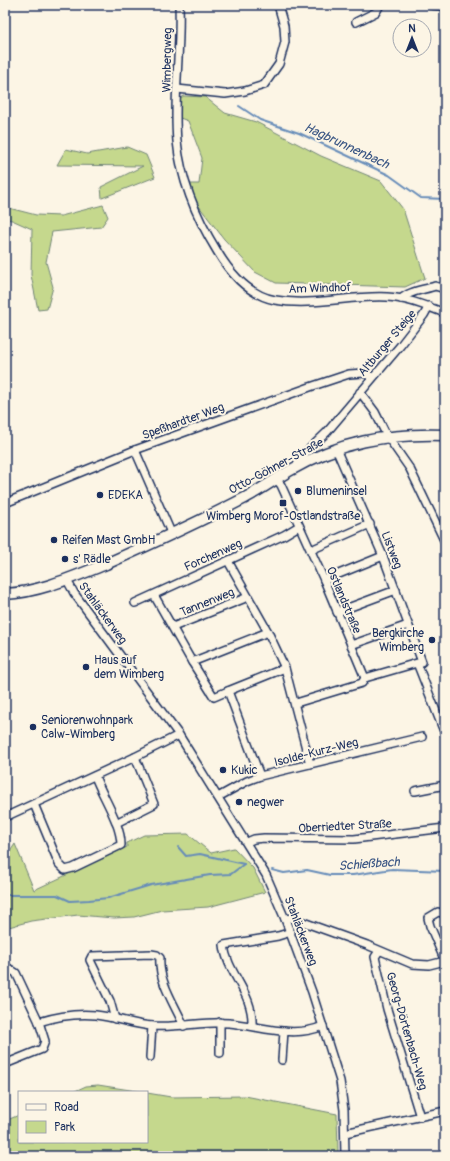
<svg xmlns="http://www.w3.org/2000/svg" width="450" height="1161" font-family="Pangolin,sans-serif">
<rect width="100%" height="100%" fill="#fcf5e5"/>
<filter id="ink" filterUnits="userSpaceOnUse"><feTurbulence type="fractalNoise" baseFrequency=".025" numOctaves="2"/><feDisplacementMap in="SourceGraphic" scale="8" xChannelSelector="R" yChannelSelector="G"/><feConvolveMatrix kernelMatrix="1 2 1 2 8 2 1 2 1" color-interpolation-filters="sRGB"/></filter>
<g filter="url(#ink)">
<g fill="#c5d88d" stroke="#708476">
<polygon points="183,96 205,97 225,113 256,122 321,156 381,181 403,209 425,278 405,287 276,283 255,272 224,239 195,201 189,184 199,184 202,158 188,121 180,118 179,101"/>
<polygon points="127,147 146,155 155,177 102,198 101,187 143,166 57,165 66,149 87,154"/>
<polygon points="103,205 108,217 101,227 52,232 46,262 53,287 47,309 38,310 31,275 32,229 12,220 5,219 5,207 36,215 61,216"/>
<polygon points="188,834 211,853 234,848 253,868 265,892 208,907 162,910 134,917 114,918 78,915 31,921 5,928 5,859 15,844 34,890 127,847 127,843 144,835"/>
<polygon points="98,1085 143,1092 73,1092 86,1086"/>
<polygon points="147,1093 171,1097 245,1096 337,1114 338,1151 341,1156 5,1156 5,1121 19,1115 19,1142 147,1142"/>
</g>
<g fill="none" stroke-linecap="round" stroke-linejoin="round">
<g stroke="#668cb9" stroke-width="2">
<polyline points="239,106 260,120 299,133 389,175 421,198 445,199"/>
<polyline points="178,847 186,856 200,854 244,864"/>
<polyline points="272,870 284,873 307,870 330,875 353,875 392,869 445,871"/>
<polyline points="5,895 57,895 70,901 89,900 108,898 151,885 210,875 231,874 244,864"/>
</g>
<g stroke="#1b2f5e" stroke-width="10">
<g id="street">
<path d="M179,5C181,50 173,96 177,141C181,181 196,217 217,251C230,273 249,295 275,300C312,307 350,295 387,297C407,298 426,306 445,313"/>
<polyline points="431,5 445,6"/>
<polyline points="356,22 376,12 380,5"/>
<polyline points="177,89 225,94 245,91 264,85 279,64 285,42 284,26 278,5"/>
<path d="M401,299C409,291 424,290 435,286L445,289"/>
<polyline points="360,392 375,412 387,436 410,469 445,542"/>
<polyline points="336,449 383,556 422,662"/>
<polyline points="135,450 172,535"/>
<polyline points="300,465 298,460 327,432 400,346 424,315 429,306"/>
<polyline points="276,479 281,485 324,580 365,678 417,663 445,734"/>
<polyline points="5,503 135,450 310,387 349,374 364,373 372,377"/>
<polyline points="311,550 370,524"/>
<polyline points="228,561 268,632 285,668 310,764"/>
<polyline points="67,580 74,593 179,735 266,875 285,919 312,992 340,1081 344,1110 345,1156"/>
<polyline points="324,580 383,556"/>
<polyline points="154,595 192,662 214,697 228,691 260,776"/>
<polyline points="135,603 284,535 299,526"/>
<polyline points="337,612 396,590"/>
<polyline points="173,627 248,597"/>
<polyline points="351,645 408,625"/>
<polyline points="192,662 268,632"/>
<polyline points="228,691 285,668"/>
<polyline points="296,703 362,683 365,678"/>
<polyline points="415,791 445,785"/>
<polyline points="218,797 247,781 260,776 422,737"/>
<path d="M34,804L59,864L65,870L73,868L121,845C121,823 102,796 95,776"/>
<polyline points="5,817 135,757 179,735"/>
<polyline points="116,823 154,804 135,757"/>
<polyline points="247,842 254,839 264,838 354,839 445,828"/>
<polyline points="285,919 292,918 367,945 412,964 429,965 445,961 430,926 428,918 438,912 445,914"/>
<polyline points="379,951 375,957 387,1009 420,1117"/>
<polyline points="5,966 16,973 39,1022 45,1041 42,1049 5,1064"/>
<path d="M115,1019L110,1001L90,960L92,956L151,954L157,955L160,958C158,981 175,1005 184,1026"/>
<path d="M39,1022C58,1016 75,1013 96,1015C115,1017 134,1025 153,1026C178,1028 204,1021 229,1023C260,1026 293,1039 323,1026"/>
<path d="M252,1026C254,993 227,974 224,945L278,936L291,932"/>
<polyline points="220,1053 220,1022"/>
<polyline points="150,1057 152,1026"/>
<polyline points="282,1060 284,1031"/>
<polyline points="345,1133 445,1111"/>
</g>
</g>
<g stroke="#1b2f5e" stroke-width="13">
<path id="secondary" d="M5,594C40,592 73,577 106,564C153,543 199,522 245,498C260,490 274,480 289,471C338,442 388,433 445,435"/>
</g>
<use href="#street" stroke="#fcf5e5" stroke-width="7"/>
<use href="#secondary" stroke="#fcf5e5" stroke-width="10"/>
</g>
</g>
<g fill="#1b2f5e" stroke="#fcf5e5" stroke-width="1.5">
<circle cx="298" cy="491" r="4"/>
<circle cx="100" cy="495" r="4"/>
<rect x="279" y="499" width="8" height="8" rx="2"/>
<circle cx="54" cy="540" r="4"/>
<circle cx="65" cy="559" r="4"/>
<circle cx="432" cy="640" r="4"/>
<circle cx="86" cy="667" r="4"/>
<circle cx="33" cy="727" r="4"/>
<circle cx="223" cy="770" r="4"/>
<circle cx="239" cy="802" r="4"/>
</g>
<g text-anchor="middle" stroke-width="4" stroke-linejoin="round" paint-order="stroke">
<g font-size="12" fill="#1b2f5e" stroke="#fcf5e5">
<text transform="translate(167 60) rotate(-89)" y="4">Wimbergweg</text>
<text transform="translate(320 288) rotate(-2)" y="4">Am Windhof</text>
<text transform="translate(387 343) rotate(-50)" y="4">Altburger Steige</text>
<text transform="translate(183 421) rotate(-20)" y="4">Speßhardter Weg</text>
<text transform="translate(276 466) rotate(-28)" y="4">Otto-Göhner-Straße</text>
<text transform="translate(392 550) rotate(69)" y="4">Listweg</text>
<text transform="translate(213 555) rotate(-24)" y="4">Forchenweg</text>
<text transform="translate(344 600) rotate(67)" y="4">Ostlandstraße</text>
<text transform="translate(207 602) rotate(-22)" y="4">Tannenweg</text>
<text transform="translate(103 613) rotate(54)" y="4">Stahläckerweg</text>
<text transform="translate(316 752) rotate(-14)" y="4">Isolde-Kurz-Weg</text>
<text transform="translate(345 826) rotate(-3)" y="4">Oberriedter Straße</text>
<text transform="translate(301 931) rotate(69)" y="4">Stahläckerweg</text>
<text transform="translate(407 1031) rotate(74)" y="4">Georg-Dörtenbach-Weg</text>
</g>
<g font-size="12" fill="#1b2f5e" stroke="#fcf5e5" text-anchor="start">
<text x="306" y="495">Blumeninsel</text>
<text x="108" y="499">EDEKA</text>
<text x="283" y="520" text-anchor="middle">Wimberg Morof-Ostlandstraße</text>
<text x="62" y="544">Reifen Mast GmbH</text>
<text x="73" y="563">s' Rädle</text>
<text x="424" y="637" text-anchor="end">Bergkirche<tspan x="424" dy="14">Wimberg</tspan></text>
<text x="94" y="664">Haus auf<tspan x="94" dy="14">dem Wimberg</tspan></text>
<text x="41" y="724">Seniorenwohnpark<tspan x="41" dy="14">Calw-Wimberg</tspan></text>
<text x="231" y="774">Kukic</text>
<text x="247" y="806">negwer</text>
</g>
<g font-size="13" font-style="italic" fill="#3a5684" stroke="#fcf5e5">
<text transform="translate(347 145) rotate(25)" y="5">Hagbrunnenbach</text>
<text transform="translate(369 863) rotate(-4)" y="5">Schießbach</text>
</g>
</g>
<rect width="450" height="1161" fill="none" stroke="#fcf5e5" stroke-width="20"/>
<rect x="10" y="10" width="430" height="1141" fill="none" stroke="#1b2f5e" stroke-width="1.5" filter="url(#ink)"/>
<rect x="18" y="1091" width="130" height="52" fill="#fcf5e5" stroke="#a2a6af"/>
<rect x="26" y="1104" width="20" height="6" fill="#fcf5e5" stroke="#a2a6af"/>
<text x="54" y="1111" font-size="12" fill="#1b2f5e">Road</text>
<rect x="26" y="1121" width="20" height="12" fill="#c5d88d" stroke="#a2a6af"/>
<text x="54" y="1131" font-size="12" fill="#1b2f5e">Park</text>
<g transform="translate(412 38)"><circle r="19" fill="#fcf5e5" stroke="#a2a6af"/>
<path d="M0-3L7 15L0 10L-7 15Z" fill="#1b2f5e"/>
<text y="-6" font-size="11" font-weight="bold" text-anchor="middle" fill="#1b2f5e">N</text>
</g>
</svg>
